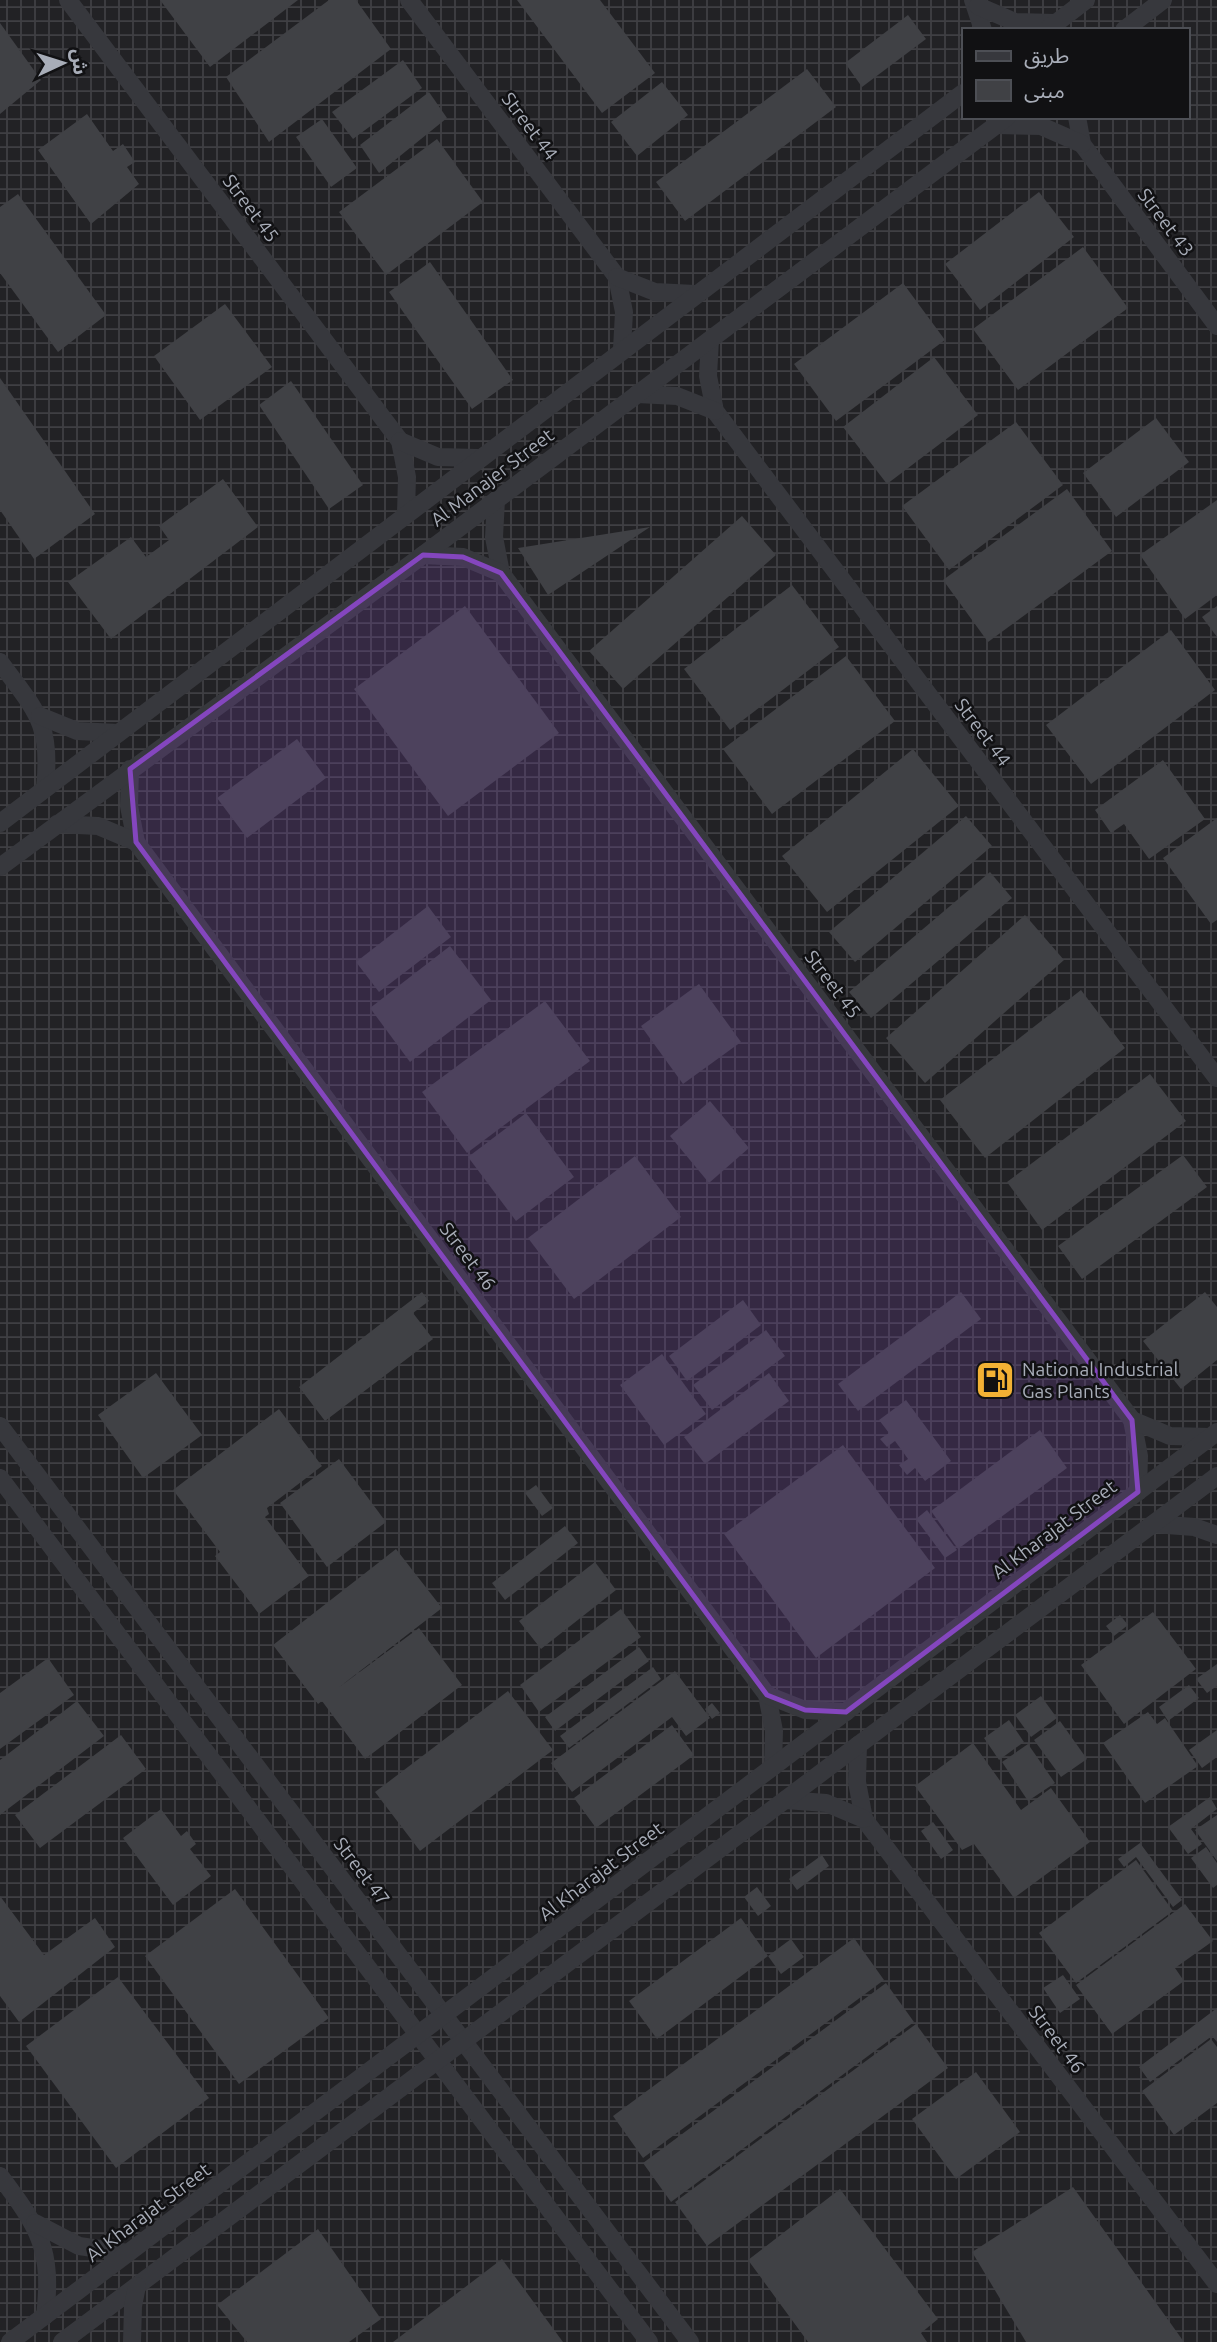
<svg xmlns="http://www.w3.org/2000/svg" width="1217" height="2342" font-family="Ubuntu,'Noto Sans Arabic',sans-serif">
<defs>
<pattern id="industrial-grid" width="8" height="8" patternUnits="userSpaceOnUse" patternTransform="scale(1.75)"><rect width="8" height="8" fill="#222225"/><path d="M0 4h8M4 0v8" fill="none" stroke="#3f3f43"/></pattern>
</defs>
<rect width="100%" height="100%" fill="#161618"/>
<path fill="url(#industrial-grid)" fill-rule="evenodd" d="M0,0H1217V2342H0ZM963,30H1187V117H963Z"/>
<g fill="#404145">
<polygon points="160,0 298,0 210,67"/>
<polygon points="329,0 356,0 391,49 269,142 226,77"/>
<polygon points="517,0 600,0 655,73 602,113"/>
<polygon points="908,15 926,39 862,87 845,63"/>
<polygon points="0,23 41,80 0,114"/>
<polygon points="403,60 422,88 353,139 332,112"/>
<polygon points="807,69 836,107 685,221 656,182"/>
<polygon points="662,82 688,115 637,156 611,122"/>
<polygon points="429,92 447,118 379,173 360,145"/>
<polygon points="87,114 113,151 123,144 135,162 127,167 139,184 91,224 38,150"/>
<polygon points="322,119 357,168 331,187 296,137"/>
<polygon points="437,139 483,202 386,275 339,212"/>
<polygon points="1039,192 1074,237 980,310 945,264"/>
<polygon points="18,194 106,315 58,352 0,273 0,207"/>
<polygon points="1083,247 1128,308 1018,390 973,329"/>
<polygon points="430,262 513,380 472,409 389,292"/>
<polygon points="903,283 945,340 836,421 794,364"/>
<polygon points="225,304 272,367 200,420 154,356"/>
<polygon points="934,357 978,415 887,484 843,427"/>
<polygon points="0,378 95,514 34,559 0,510"/>
<polygon points="291,381 363,485 329,509 259,405"/>
<polygon points="1156,418 1189,462 1116,517 1083,473"/>
<polygon points="1016,422 1063,485 949,570 902,506"/>
<polygon points="223,479 258,527 111,639 68,582 131,537 146,557 169,540 159,526"/>
<polygon points="1067,489 1112,551 988,642 943,580"/>
<polygon points="1217,500 1217,595 1185,619 1140,555"/>
<polygon points="742,516 776,555 623,689 589,651"/>
<polygon points="650,527 548,595 518,548"/>
<polygon points="792,585 839,647 730,730 684,669"/>
<polygon points="465,606 559,733 448,816 354,689"/>
<polygon points="1217,606 1217,637 1202,617"/>
<polygon points="1171,630 1215,690 1091,784 1046,725"/>
<polygon points="846,656 895,721 772,814 723,749"/>
<polygon points="297,739 326,778 247,838 217,798"/>
<polygon points="913,749 959,806 827,912 782,856"/>
<polygon points="1163,760 1205,819 1149,859 1124,824 1111,833 1095,810"/>
<polygon points="966,816 992,846 855,962 829,932"/>
<polygon points="1217,818 1217,920 1211,924 1163,858"/>
<polygon points="990,872 1012,898 871,1018 849,992"/>
<polygon points="428,906 451,937 379,992 356,962"/>
<polygon points="1025,915 1064,960 925,1083 886,1038"/>
<polygon points="450,946 491,1000 410,1062 370,1008"/>
<polygon points="699,984 741,1042 683,1084 641,1026"/>
<polygon points="1081,990 1125,1048 985,1158 940,1100"/>
<polygon points="545,1001 590,1061 467,1153 422,1092"/>
<polygon points="1150,1074 1186,1121 1042,1230 1007,1182"/>
<polygon points="710,1101 749,1148 709,1183 670,1136"/>
<polygon points="526,1113 574,1177 516,1221 468,1157"/>
<polygon points="1183,1155 1207,1187 1082,1279 1058,1246"/>
<polygon points="635,1156 681,1217 574,1299 528,1238"/>
<polygon points="422,1292 429,1301 413,1313 433,1339 325,1421 299,1387"/>
<polygon points="961,1292 981,1319 858,1411 838,1384"/>
<polygon points="1205,1292 1217,1307 1217,1360 1181,1389 1143,1341"/>
<polygon points="743,1300 761,1325 687,1381 669,1356"/>
<polygon points="766,1330 785,1356 712,1410 693,1385"/>
<polygon points="662,1354 706,1414 664,1445 620,1385"/>
<polygon points="156,1373 202,1435 143,1478 98,1415"/>
<polygon points="769,1373 789,1401 705,1464 684,1437"/>
<polygon points="906,1400 951,1461 925,1481 915,1468 907,1475 899,1465 908,1459 895,1441 887,1447 880,1439 889,1433 879,1420"/>
<polygon points="279,1409 322,1466 267,1508 269,1514 265,1517 309,1576 259,1614 215,1556 220,1552 173,1490"/>
<polygon points="1040,1430 1067,1468 958,1549 931,1511"/>
<polygon points="843,1445 935,1568 816,1658 724,1534"/>
<polygon points="339,1459 386,1522 327,1567 280,1503"/>
<polygon points="536,1485 553,1508 542,1516 525,1493"/>
<polygon points="927,1510 957,1550 945,1558 916,1519"/>
<polygon points="565,1526 578,1543 505,1600 492,1583"/>
<polygon points="396,1549 442,1608 338,1688 419,1628 462,1685 365,1759 322,1701 318,1704 273,1645"/>
<polygon points="595,1562 616,1590 541,1649 519,1621"/>
<polygon points="621,1609 641,1637 539,1712 520,1685"/>
<polygon points="1153,1612 1196,1669 1124,1724 1081,1665"/>
<polygon points="1120,1615 1128,1625 1114,1636 1106,1626"/>
<polygon points="639,1647 649,1661 555,1731 545,1717"/>
<polygon points="48,1658 74,1695 0,1749 0,1693"/>
<polygon points="1217,1664 1217,1686 1207,1693 1196,1679"/>
<polygon points="653,1667 661,1679 569,1748 560,1736"/>
<polygon points="675,1671 710,1718 686,1736 672,1717 572,1792 551,1763"/>
<polygon points="1189,1685 1199,1698 1168,1721 1159,1707"/>
<polygon points="508,1691 553,1750 420,1851 375,1792"/>
<polygon points="1041,1696 1057,1718 1031,1737 1015,1715"/>
<polygon points="77,1701 104,1736 0,1815 0,1760"/>
<polygon points="712,1703 720,1713 712,1719 705,1709"/>
<polygon points="1148,1712 1157,1724 1165,1718 1198,1766 1145,1803 1103,1743"/>
<polygon points="1009,1720 1024,1742 999,1760 984,1738"/>
<polygon points="1060,1721 1087,1759 1061,1777 1034,1740"/>
<polygon points="672,1725 694,1755 596,1828 574,1798"/>
<polygon points="1217,1730 1217,1757 1202,1768 1189,1750"/>
<polygon points="121,1735 146,1769 40,1848 15,1815"/>
<polygon points="973,1743 1021,1810 1051,1788 1090,1842 1014,1898 974,1844 962,1850 915,1786"/>
<polygon points="1028,1744 1055,1783 1028,1801 1002,1762"/>
<polygon points="1210,1797 1217,1809 1191,1829 1202,1844 1188,1854 1168,1827"/>
<polygon points="161,1809 181,1836 187,1831 196,1844 190,1849 211,1876 173,1905 123,1838"/>
<polygon points="1217,1815 1217,1861 1195,1830"/>
<polygon points="933,1822 953,1850 941,1859 921,1831"/>
<polygon points="1140,1843 1182,1900 1173,1907 1136,1857 1124,1867 1118,1859"/>
<polygon points="1206,1847 1217,1863 1217,1885 1213,1888 1191,1858"/>
<polygon points="822,1855 829,1866 797,1890 789,1879"/>
<polygon points="1136,1860 1173,1911 1076,1983 1039,1933"/>
<polygon points="757,1887 771,1906 758,1916 744,1897"/>
<polygon points="235,1889 329,2018 239,2084 145,1956"/>
<polygon points="0,1896 44,1955 95,1918 115,1947 19,2022 0,1996"/>
<polygon points="1185,1904 1213,1941 1175,1968 1184,1981 1112,2034 1076,1985"/>
<polygon points="741,1918 768,1956 657,2039 629,2001"/>
<polygon points="854,1938 884,1980 643,2158 613,2116"/>
<polygon points="791,1939 804,1957 781,1974 768,1956"/>
<polygon points="1063,1975 1080,1999 1060,2013 1043,1988"/>
<polygon points="118,1977 209,2098 116,2168 26,2046"/>
<polygon points="886,1983 914,2022 671,2202 643,2163"/>
<polygon points="1217,2008 1217,2042 1212,2036 1150,2082 1139,2067"/>
<polygon points="916,2024 948,2068 707,2246 675,2202"/>
<polygon points="1211,2039 1217,2047 1217,2103 1174,2135 1142,2091"/>
<polygon points="976,2072 1020,2132 956,2179 912,2119"/>
<polygon points="1073,2187 1184,2342 1026,2342 972,2252"/>
<polygon points="840,2189 938,2319 921,2333 927,2342 808,2342 748,2260"/>
<polygon points="318,2229 381,2319 349,2342 247,2342 217,2305"/>
<polygon points="502,2259 563,2342 393,2342"/>
</g>
<g fill="none" stroke-linecap="round" stroke-linejoin="round">
<g stroke="#37383d" stroke-width="18">
<polyline points="68,0 400,441 407,477 406,513"/>
<polyline points="409,0 617,277 624,312 622,349"/>
<polyline points="973,0 983,30"/>
<polyline points="978,6 1015,22 1055,23"/>
<polyline points="1047,30 1086,0"/>
<polyline points="1124,30 1163,0"/>
<polyline points="1077,117 1082,144 1217,326"/>
<polyline points="997,125 1041,126 1082,144"/>
<polyline points="617,277 655,292 695,294"/>
<polyline points="710,340 708,376 715,411 1217,1078"/>
<polyline points="637,394 677,396 715,411"/>
<polyline points="400,441 438,457 478,458"/>
<polyline points="496,500 494,537 501,573 1132,1420 1139,1456 1138,1492"/>
<polyline points="423,555 463,557 501,573"/>
<path d="M0,662C36,711 52,723 45,788"/>
<polyline points="40,716 77,731 118,733"/>
<polyline points="130,769 129,806 136,842 767,1695 774,1731 773,1767"/>
<polyline points="0,823 963,93"/>
<polyline points="57,824 98,826 136,842"/>
<polyline points="0,867 423,555 1007,117"/>
<polyline points="1132,1420 1170,1436 1210,1437"/>
<polyline points="0,1426 690,2342"/>
<polyline points="0,1478 649,2342"/>
<polyline points="1153,1524 1194,1527 1217,1535"/>
<polyline points="767,1695 805,1710 846,1712"/>
<polyline points="858,1745 857,1782 864,1819 1217,2284"/>
<polyline points="785,1800 826,1803 864,1819"/>
<path d="M0,2176C39,2228 53,2249 45,2316"/>
<polyline points="35,2223 79,2246 128,2253"/>
<polyline points="10,2342 1217,1432"/>
<polyline points="62,2342 1217,1476"/>
<polyline points="132,2342 133,2306 137,2286"/>
</g>
</g>
<path fill="#8446be" fill-opacity="0.2" stroke="#8446be" stroke-width="5" stroke-linejoin="round" d="M423,555L463,557L501,573L1132,1420L1138,1492L846,1712L805,1710L767,1695L136,842L130,769Z"/>
<defs>
<g id="fuel-square" transform="scale(2.0125)"><rect x="-9" y="-9" width="18" height="18" rx="4" fill="#f2b134" stroke="#111113"/><path d="M-5.5-6h7V0h2V4h1.3V-2.5L3-4.5l.8-.8L6-3V5H2.5V1h-1V6h-7ZM-4.2-4.7v3.2H.2V-4.7Z" fill="#111"/></g>
</defs>
<g fill-rule="evenodd">
<use href="#fuel-square" x="995" y="1380"/>
</g>
<g text-anchor="middle" stroke-width="5" stroke-linejoin="round" paint-order="stroke">
<g font-size="19" fill="#a8adb8" stroke="#111113">
<text transform="translate(530 126) rotate(53)" y="7">Street 44</text>
<text transform="translate(251 208) rotate(53)" y="7">Street 45</text>
<text transform="translate(1166 222) rotate(53)" y="7">Street 43</text>
<text transform="translate(492 477) rotate(-37)" y="7">Al Manajer Street</text>
<text transform="translate(983 732) rotate(53)" y="7">Street 44</text>
<text transform="translate(833 984) rotate(53)" y="7">Street 45</text>
<text transform="translate(468 1256) rotate(53)" y="7">Street 46</text>
<text transform="translate(1054 1529) rotate(-37)" y="7">Al Kharajat Street</text>
<text transform="translate(362 1871) rotate(53)" y="7">Street 47</text>
<text transform="translate(601 1871) rotate(-37)" y="7">Al Kharajat Street</text>
<text transform="translate(1057 2039) rotate(53)" y="7">Street 46</text>
<text transform="translate(148 2212) rotate(-37)" y="7">Al Kharajat Street</text>
</g>
<g font-size="19" fill="#a8adb8" stroke="#111113" text-anchor="start">
<text x="1022" y="1376">National Industrial<tspan x="1022" dy="22">Gas Plants</tspan></text>
</g>
</g>
<rect x="962" y="28" width="228" height="91" fill="#111113" stroke="#4d4f55" stroke-width="2"/>
<rect x="976" y="51" width="35" height="10" fill="#37383d" stroke="#4d4f55" stroke-width="2"/>
<text x="1024" y="63" font-size="21" fill="#a8adb8">طريق</text>
<rect x="976" y="80" width="35" height="21" fill="#404145" stroke="#4d4f55" stroke-width="2"/>
<text x="1024" y="98" font-size="21" fill="#a8adb8">مبنى</text>
<g transform="translate(63 63) rotate(86)" stroke="#111113" stroke-width="5" paint-order="stroke">
<path d="M0-5L12 26L0 18L-12 26Z" fill="#a8adb8"/>
<text y="-10" font-size="19" font-weight="bold" text-anchor="middle" fill="#a8adb8">ش</text>
</g>
</svg>
